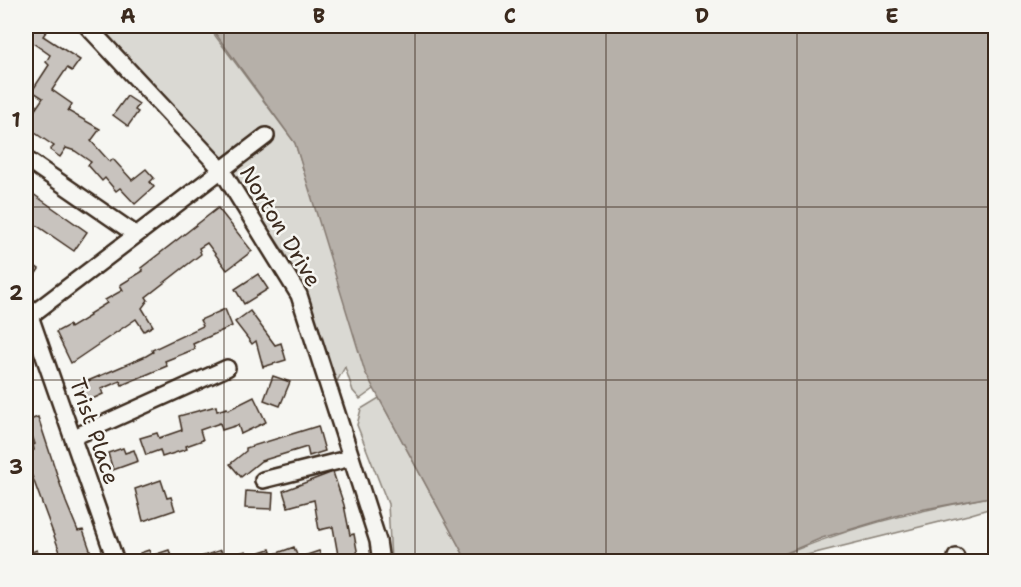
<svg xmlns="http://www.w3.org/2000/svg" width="1021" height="587" font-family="'Shantell Sans',sans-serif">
<rect width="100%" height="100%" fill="#f6f6f2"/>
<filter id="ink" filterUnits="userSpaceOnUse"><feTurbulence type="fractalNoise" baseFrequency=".0167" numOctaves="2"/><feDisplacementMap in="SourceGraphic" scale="12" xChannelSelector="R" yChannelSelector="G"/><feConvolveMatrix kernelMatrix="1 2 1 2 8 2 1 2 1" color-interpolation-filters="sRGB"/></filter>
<g filter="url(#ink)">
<g fill="#dad9d3" stroke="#8a8278" stroke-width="1.5">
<polygon points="100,26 208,26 295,143 374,389 360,399 353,391 345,367 336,383 310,303 284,252 232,174 232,168 268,141 262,128 222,158"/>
<polygon points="379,398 467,561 391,561 388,504 357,425 361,409"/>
<path d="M995,496V507L968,515L799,557L792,561L767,562C844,528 914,511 995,496Z"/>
</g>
<polygon fill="#b6b0a9" stroke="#857a71" stroke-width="1.5" points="210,26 995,26 995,496 909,512 822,538 767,561 467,561 365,372 295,143"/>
<g fill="#c8c3be" stroke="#3b2a1e" stroke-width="1.5">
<polygon points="26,26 50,26 43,36 80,60 72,71 67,68 52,90 72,104 68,111 100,129 91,141 110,162 113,159 132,180 146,169 154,178 150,182 154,187 135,204 120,188 116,191 105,178 102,181 88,165 91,162 75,151 66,148 60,157 50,150 54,146 35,133 33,136 26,131 26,123 43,98 32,91 49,65 46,62 50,55 26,38"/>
<polygon points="127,96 139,104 135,110 138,112 128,126 113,115"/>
<polygon points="26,189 87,232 74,251 26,218"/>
<polygon points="218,208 252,251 227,270 207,243 199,248 201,254 146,297 148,300 142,308 153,326 144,331 136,319 71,363 56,332 69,325 70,328 90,316 89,314 107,303 105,300 123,290 120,285 143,271 141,268"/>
<polygon points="26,260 39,269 33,278 26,273"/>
<polygon points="258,274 268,289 244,304 235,289"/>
<polygon points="225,309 232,326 193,344 195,349 165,361 167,366 122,385 120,381 101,389 103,394 88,401 81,384 146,356 153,352 152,350 203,326 200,320"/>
<polygon points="250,311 275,345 281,343 286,360 263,367 256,341 252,344 235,322"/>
<polygon points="273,376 290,382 280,406 264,400"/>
<polygon points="254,397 266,422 241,434 238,425 222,430 220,423 200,430 203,440 186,446 187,449 162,457 160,450 146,455 140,438 157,433 159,438 182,430 179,416 216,406 217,411 227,408 228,410"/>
<polygon points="38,417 66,502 78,531 83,530 94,561 26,561 26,554 37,550 40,560 60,552 32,476 29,477 26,467 26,453 34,450 33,445 35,444 27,421"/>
<polygon points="318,426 325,451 309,456 307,447 261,461 241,477 230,464 246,451 246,448"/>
<polygon points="123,448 125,453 134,450 138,461 113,470 108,453"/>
<polygon points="333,472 344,505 350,535 354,534 359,561 339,561 333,527 319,530 314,500 288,507 283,491"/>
<polygon points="161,480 167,498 171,497 175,510 143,521 135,489"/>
<polygon points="246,491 273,493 272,509 245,508"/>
<polygon points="294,547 298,558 319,551 323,561 192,560 221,550 223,558 246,551 248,556 270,549 272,555"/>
<polygon points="149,550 151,556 169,550 173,561 139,561 142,559 140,553"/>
</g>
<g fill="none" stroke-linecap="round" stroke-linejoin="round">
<g stroke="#3b2a1e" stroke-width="20">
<g id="minor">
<polyline points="87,26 221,169 299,295 378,541 381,562"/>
<polyline points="26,159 135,234"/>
<polyline points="30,316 116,562"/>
<polyline points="26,319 266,136"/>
<polyline points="74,437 227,368"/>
<polyline points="263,480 351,458"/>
<polyline points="956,557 956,562"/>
</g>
</g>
<use href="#minor" stroke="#f6f6f2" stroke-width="15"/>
</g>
</g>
<path fill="none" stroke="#3b2a1e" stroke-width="1.5" stroke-opacity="0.55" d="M224,26V562M415,26V562M606,26V562M797,26V562M26,207H996M26,380H996"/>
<g text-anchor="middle" stroke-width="5" stroke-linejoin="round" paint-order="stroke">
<g font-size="22" fill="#3b2a1e" stroke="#f6f6f2">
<text transform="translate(281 226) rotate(59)" y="8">Norton Drive</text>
<text transform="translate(95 431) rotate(71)" y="8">Trist Place</text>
</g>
</g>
<rect width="1021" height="587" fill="none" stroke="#f6f6f2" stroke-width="66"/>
<rect x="33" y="33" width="955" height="521" fill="none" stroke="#3b2a1e" stroke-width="2"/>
<g font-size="20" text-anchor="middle" font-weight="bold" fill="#3b2a1e">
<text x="128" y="23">A</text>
<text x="319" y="23">B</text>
<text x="510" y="23">C</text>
<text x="702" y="23">D</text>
<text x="892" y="23">E</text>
<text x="16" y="127">1</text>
<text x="16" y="300">2</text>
<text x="16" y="474">3</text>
</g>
</svg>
